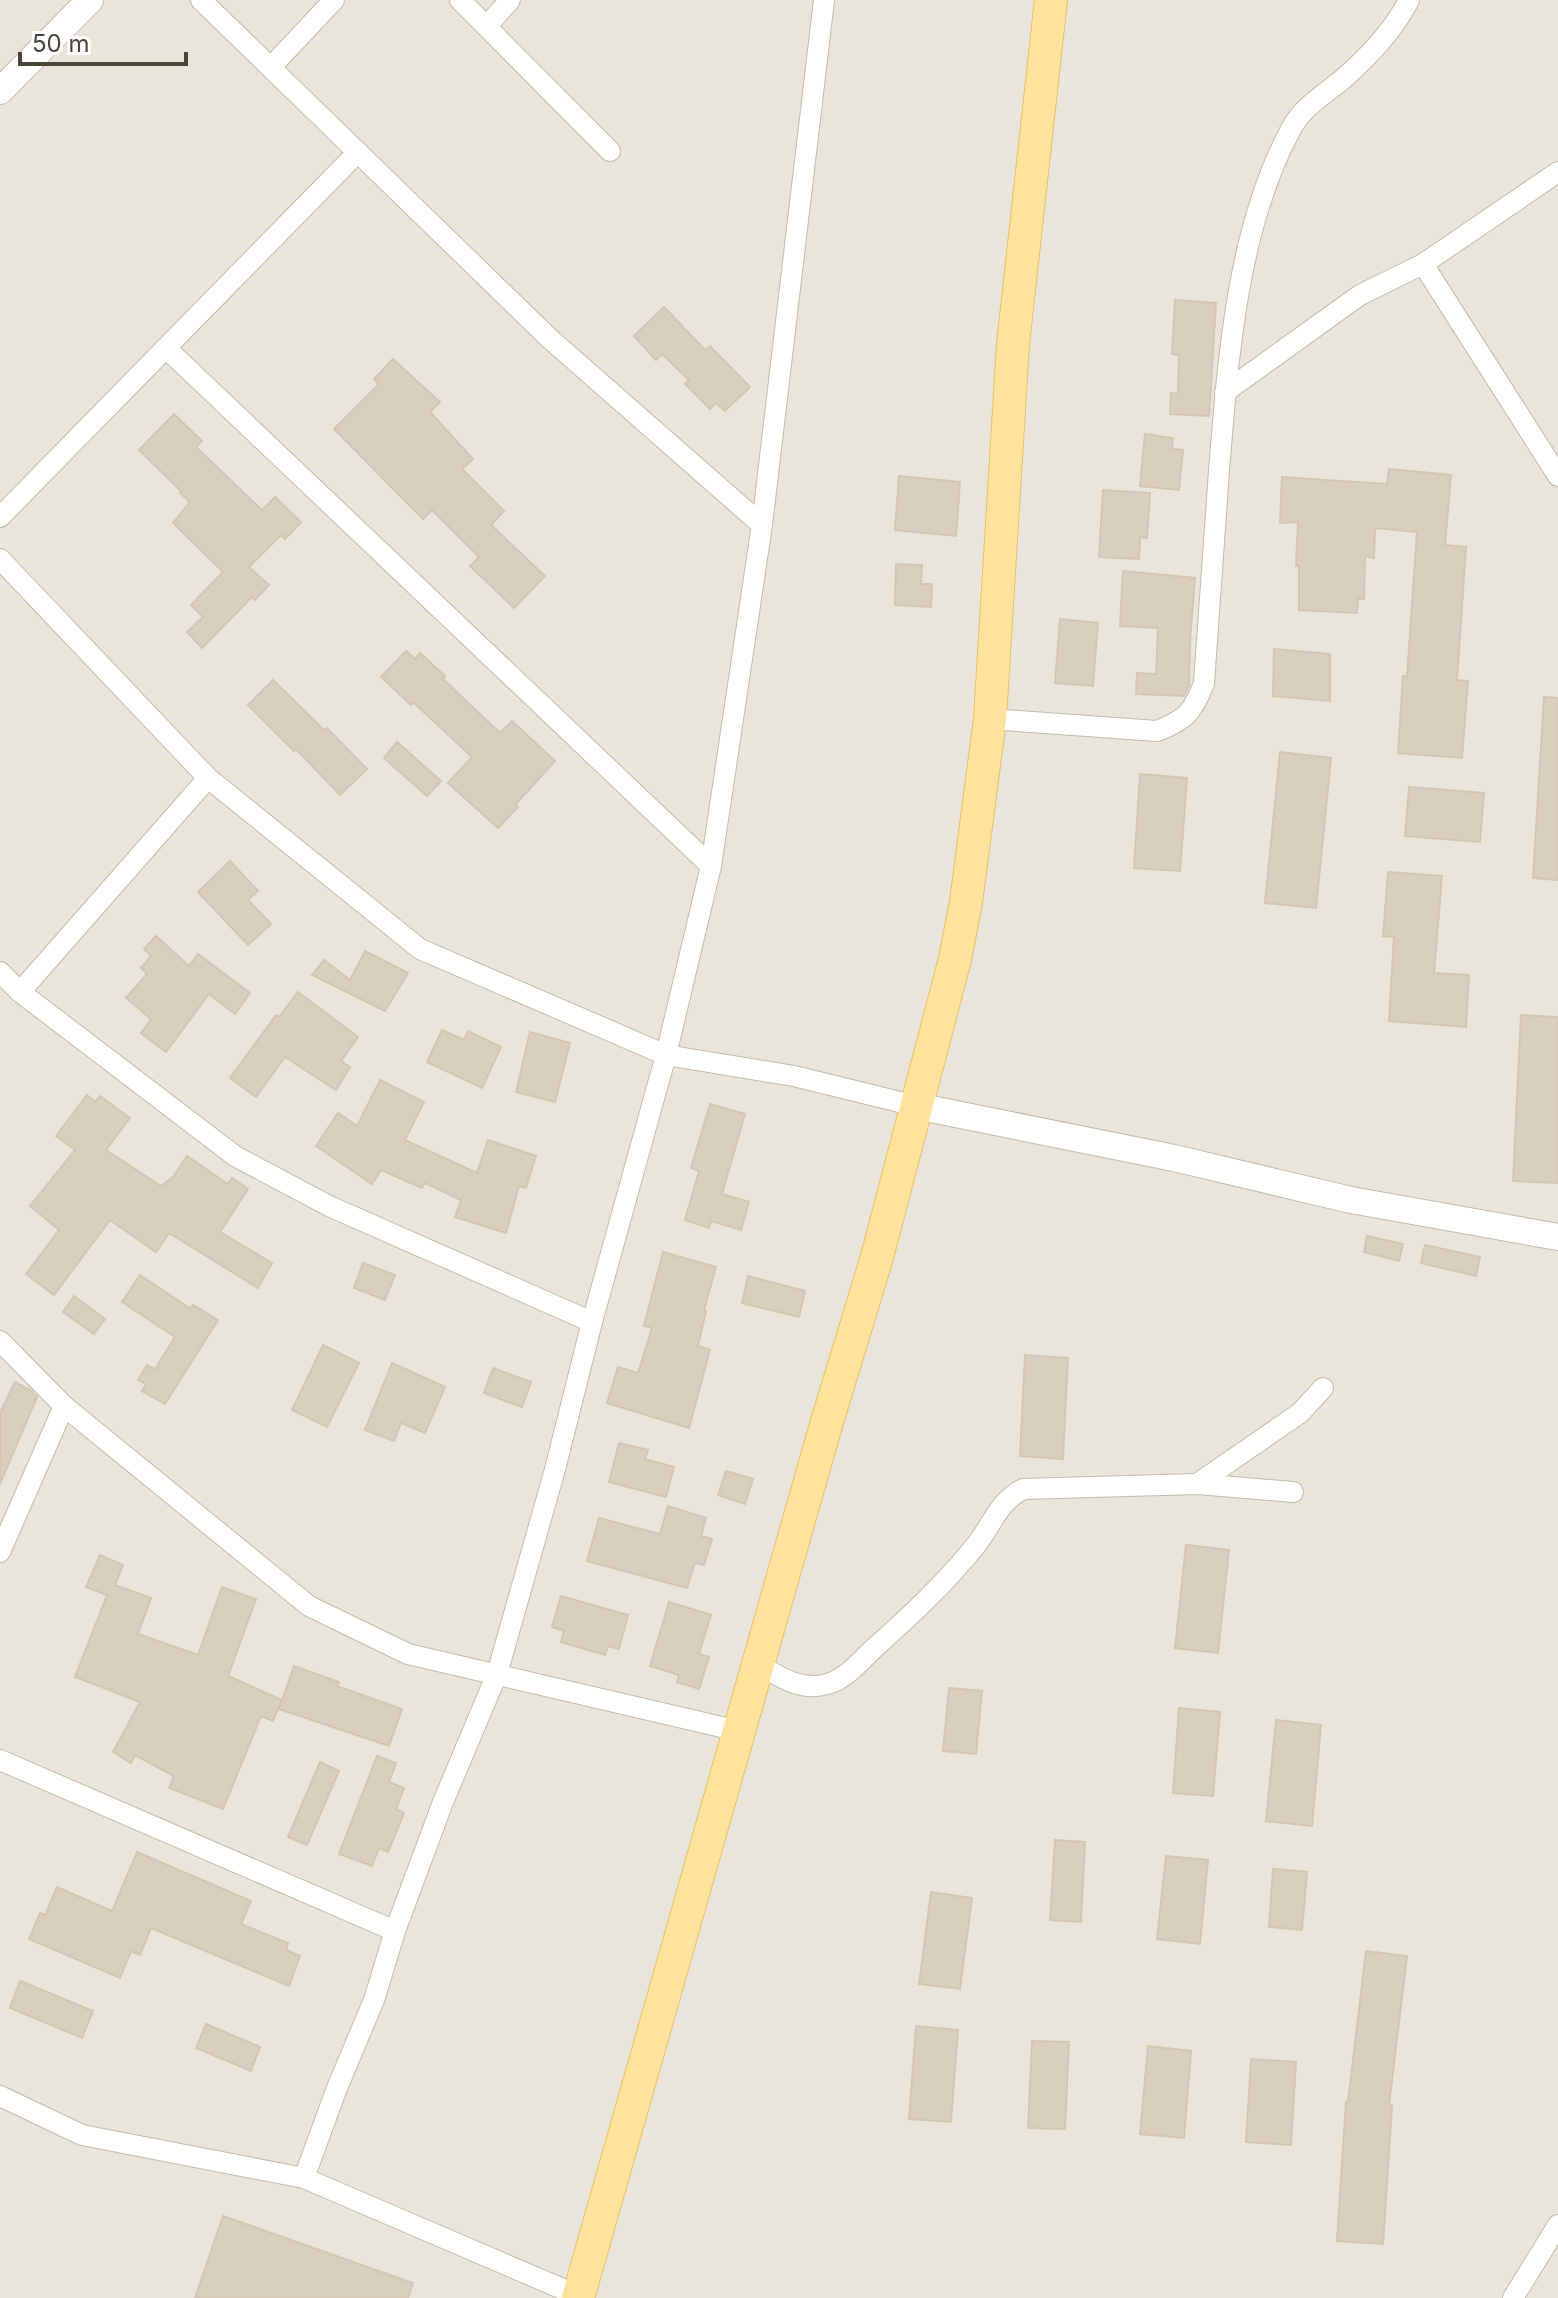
<svg xmlns="http://www.w3.org/2000/svg" width="1558" height="2298" font-family="Inter,sans-serif">
<rect width="100%" height="100%" fill="#f6f3ec"/>
<rect fill="#eae5da" x="0" y="0" width="1558" height="2298"/>
<g fill="#d8cfc1" stroke="#d3c7b4" stroke-width="2">
<polygon points="1175,300 1216,303 1209,416 1170,414 1171,393 1178,394 1179,355 1172,354"/>
<polygon points="664,307 705,350 710,346 750,387 725,411 716,403 710,409 685,384 689,380 662,354 656,360 634,336"/>
<polygon points="393,359 440,402 430,412 473,459 462,469 504,511 491,525 545,576 514,608 470,566 479,557 432,510 423,519 334,429 379,384 374,379"/>
<polygon points="174,414 202,441 196,447 262,510 275,497 301,522 285,539 281,535 249,567 269,585 255,600 252,597 202,648 187,632 203,617 191,605 223,572 173,523 190,502 180,493 181,491 139,450"/>
<polygon points="1145,434 1173,438 1172,449 1183,450 1179,490 1140,486"/>
<polygon points="1389,469 1451,475 1445,545 1466,547 1457,680 1468,681 1462,758 1398,753 1403,676 1407,677 1417,532 1375,528 1374,558 1365,556 1364,599 1358,599 1357,613 1299,610 1299,566 1296,566 1298,522 1280,523 1282,477 1387,484"/>
<polygon points="899,476 960,482 956,536 895,530"/>
<polygon points="1103,490 1150,493 1147,538 1140,537 1139,559 1099,557"/>
<polygon points="896,564 922,565 921,584 932,584 931,607 895,605"/>
<polygon points="1123,571 1195,578 1190,641 1189,685 1184,696 1136,694 1137,673 1156,674 1158,628 1120,626"/>
<polygon points="1060,619 1098,623 1093,686 1055,683"/>
<polygon points="1274,649 1330,654 1330,701 1273,696"/>
<polygon points="406,651 415,659 420,653 445,676 443,679 500,733 512,721 555,761 515,805 518,807 498,828 448,783 472,757 414,703 411,705 381,677"/>
<polygon points="273,680 325,731 327,728 367,769 340,795 296,749 294,751 248,705"/>
<polygon points="1544,697 1558,698 1558,880 1533,878"/>
<polygon points="397,742 441,781 427,796 384,758"/>
<polygon points="1280,752 1331,758 1316,908 1265,903"/>
<polygon points="1140,774 1187,778 1180,871 1134,868"/>
<polygon points="1409,787 1484,793 1480,842 1405,836"/>
<polygon points="230,861 258,891 248,900 271,924 248,945 198,892"/>
<polygon points="1388,872 1442,876 1434,973 1469,975 1466,1027 1389,1021 1394,937 1383,936"/>
<polygon points="156,936 189,966 198,954 250,993 235,1014 209,994 166,1052 141,1033 151,1019 126,998 147,974 141,968 151,956 144,949"/>
<polygon points="365,951 408,973 385,1011 312,975 324,960 350,980"/>
<polygon points="298,992 358,1037 341,1061 350,1067 336,1090 285,1057 256,1097 230,1078 276,1015 279,1017"/>
<polygon points="1521,1015 1558,1017 1558,1183 1513,1181"/>
<polygon points="442,1030 464,1040 468,1031 501,1047 482,1088 427,1062"/>
<polygon points="530,1032 570,1043 555,1102 516,1092"/>
<polygon points="380,1080 424,1102 405,1140 477,1173 488,1140 536,1156 526,1188 519,1186 506,1233 455,1217 461,1200 425,1183 422,1188 381,1170 372,1184 316,1146 338,1113 357,1126"/>
<polygon points="87,1095 95,1102 100,1096 130,1118 106,1150 161,1186 173,1177 187,1156 228,1184 232,1178 248,1189 220,1232 272,1263 258,1288 169,1233 156,1252 110,1220 54,1295 26,1274 59,1230 30,1206 75,1150 56,1136"/>
<polygon points="710,1104 745,1114 722,1194 749,1202 741,1230 711,1221 709,1228 685,1220 699,1171 691,1168"/>
<polygon points="1367,1236 1403,1244 1399,1261 1364,1252"/>
<polygon points="1425,1245 1480,1257 1476,1276 1421,1263"/>
<polygon points="663,1252 716,1267 704,1310 706,1311 698,1346 710,1350 689,1428 607,1403 618,1367 638,1373 652,1328 644,1326"/>
<polygon points="363,1263 395,1275 385,1300 354,1288"/>
<polygon points="140,1275 191,1309 193,1305 218,1320 165,1404 142,1391 146,1384 138,1380 147,1365 155,1369 175,1337 122,1302"/>
<polygon points="748,1276 805,1291 799,1317 742,1303"/>
<polygon points="74,1296 105,1319 94,1334 63,1312"/>
<polygon points="323,1345 359,1363 327,1427 292,1410"/>
<polygon points="1025,1355 1068,1358 1063,1459 1020,1456"/>
<polygon points="392,1363 445,1387 425,1433 401,1423 394,1441 365,1430"/>
<polygon points="493,1368 531,1382 522,1407 484,1393"/>
<polygon points="15,1382 30,1390 37,1397 0,1484 0,1413"/>
<polygon points="619,1443 648,1450 645,1459 674,1467 666,1497 609,1482"/>
<polygon points="726,1471 753,1479 745,1504 718,1495"/>
<polygon points="668,1506 706,1518 701,1536 712,1539 704,1565 695,1563 687,1588 587,1561 599,1518 660,1534"/>
<polygon points="1186,1545 1229,1550 1218,1653 1175,1648"/>
<polygon points="100,1555 123,1565 115,1585 151,1598 138,1634 198,1655 222,1587 256,1599 228,1676 282,1700 273,1721 261,1716 223,1809 169,1788 174,1776 135,1755 131,1763 113,1752 140,1702 75,1677 107,1595 86,1587"/>
<polygon points="561,1596 628,1615 619,1649 608,1646 605,1655 561,1642 564,1631 552,1627"/>
<polygon points="669,1602 711,1615 699,1654 709,1657 699,1689 677,1682 679,1675 650,1666"/>
<polygon points="294,1666 339,1682 337,1686 402,1709 389,1746 279,1709"/>
<polygon points="949,1688 982,1691 976,1754 943,1751"/>
<polygon points="1179,1708 1220,1712 1213,1796 1173,1793"/>
<polygon points="1276,1720 1321,1725 1312,1826 1266,1821"/>
<polygon points="377,1756 396,1763 389,1782 404,1788 396,1809 404,1813 388,1852 379,1848 372,1866 339,1854"/>
<polygon points="320,1762 339,1771 307,1845 288,1837"/>
<polygon points="1055,1840 1085,1842 1081,1922 1050,1920"/>
<polygon points="137,1852 251,1901 241,1924 288,1943 286,1950 300,1956 289,1986 151,1928 140,1955 131,1951 120,1978 29,1939 40,1913 45,1915 57,1887 112,1911"/>
<polygon points="1166,1856 1208,1860 1200,1944 1157,1939"/>
<polygon points="1273,1869 1307,1872 1302,1930 1269,1927"/>
<polygon points="931,1892 972,1898 960,1989 919,1984"/>
<polygon points="1366,1951 1407,1956 1389,2105 1392,2105 1383,2244 1337,2241 1346,2102 1348,2102"/>
<polygon points="20,1981 93,2011 82,2038 10,2008"/>
<polygon points="206,2024 260,2047 251,2071 196,2048"/>
<polygon points="916,2026 958,2030 951,2122 909,2119"/>
<polygon points="1032,2041 1069,2042 1065,2129 1028,2128"/>
<polygon points="1148,2046 1191,2051 1184,2138 1140,2134"/>
<polygon points="1251,2059 1296,2062 1291,2145 1246,2142"/>
<polygon points="223,2216 413,2283 408,2298 195,2298"/>
</g>
<g fill="none" stroke-linecap="round" stroke-linejoin="round">
<g stroke="#c2bbae" stroke-width="22">
<g id="minor">
<polyline points="201,0 549,338 762,525"/>
<polyline points="460,0 610,151"/>
<polyline points="487,26 510,0"/>
<polyline points="271,67 334,0"/>
<polyline points="1423,264 1558,476"/>
<polyline points="167,349 711,866"/>
<polyline points="1225,392 1360,295 1423,264 1558,172"/>
<polyline points="0,517 358,152"/>
<polyline points="0,559 208,778 420,949 666,1055 794,1076 916,1106"/>
<path d="M990,719L1157,731C1186,720 1193,712 1204,683C1209,613 1214,542 1219,471C1228,359 1237,229 1291,129C1303,106 1324,95 1343,79C1368,57 1394,30 1409,0"/>
<polyline points="0,972 20,992 235,1156 329,1206 592,1322"/>
<polyline points="20,992 208,778"/>
<polyline points="0,1341 64,1406 309,1606 408,1654 739,1731"/>
<polyline points="1197,1484 1300,1413 1323,1388"/>
<polyline points="0,1552 64,1406"/>
<path d="M758,1664C778,1676 801,1692 827,1684C844,1680 859,1663 871,1651C908,1618 945,1584 976,1545C993,1524 997,1503 1023,1489L1197,1484L1293,1492"/>
<polyline points="0,1760 395,1931"/>
<polyline points="0,2096 82,2135 304,2178 579,2296"/>
<polyline points="304,2178 337,2088 374,2000 395,1931 443,1802 497,1674 554,1473 592,1322 666,1055 711,866 762,525 824,0"/>
<polyline points="1513,2298 1558,2225"/>
</g>
</g>
<g stroke="#c2bbae" stroke-width="28">
<g id="tertiary">
<polyline points="0,91 90,0"/>
<polyline points="916,1106 1174,1158 1351,1200 1558,1237"/>
</g>
</g>
<g stroke="#e6c16a" stroke-width="34">
<polyline id="primary" points="578,2298 826,1425 877,1257 955,959 966,902 990,719 1013,344 1051,0"/>
</g>
<use href="#minor" stroke="#fff" stroke-width="20"/>
<use href="#tertiary" stroke="#fff" stroke-width="26"/>
<use href="#primary" stroke="#ffe39c" stroke-width="32"/>
</g>
<path d="M20 52v12h166v-12" fill="none" stroke="#4b4439" stroke-width="4"/>
<text x="32" y="52" font-size="24" fill="#4b4439" stroke="#ffffff" stroke-width="6" paint-order="stroke">50 m</text>
</svg>
